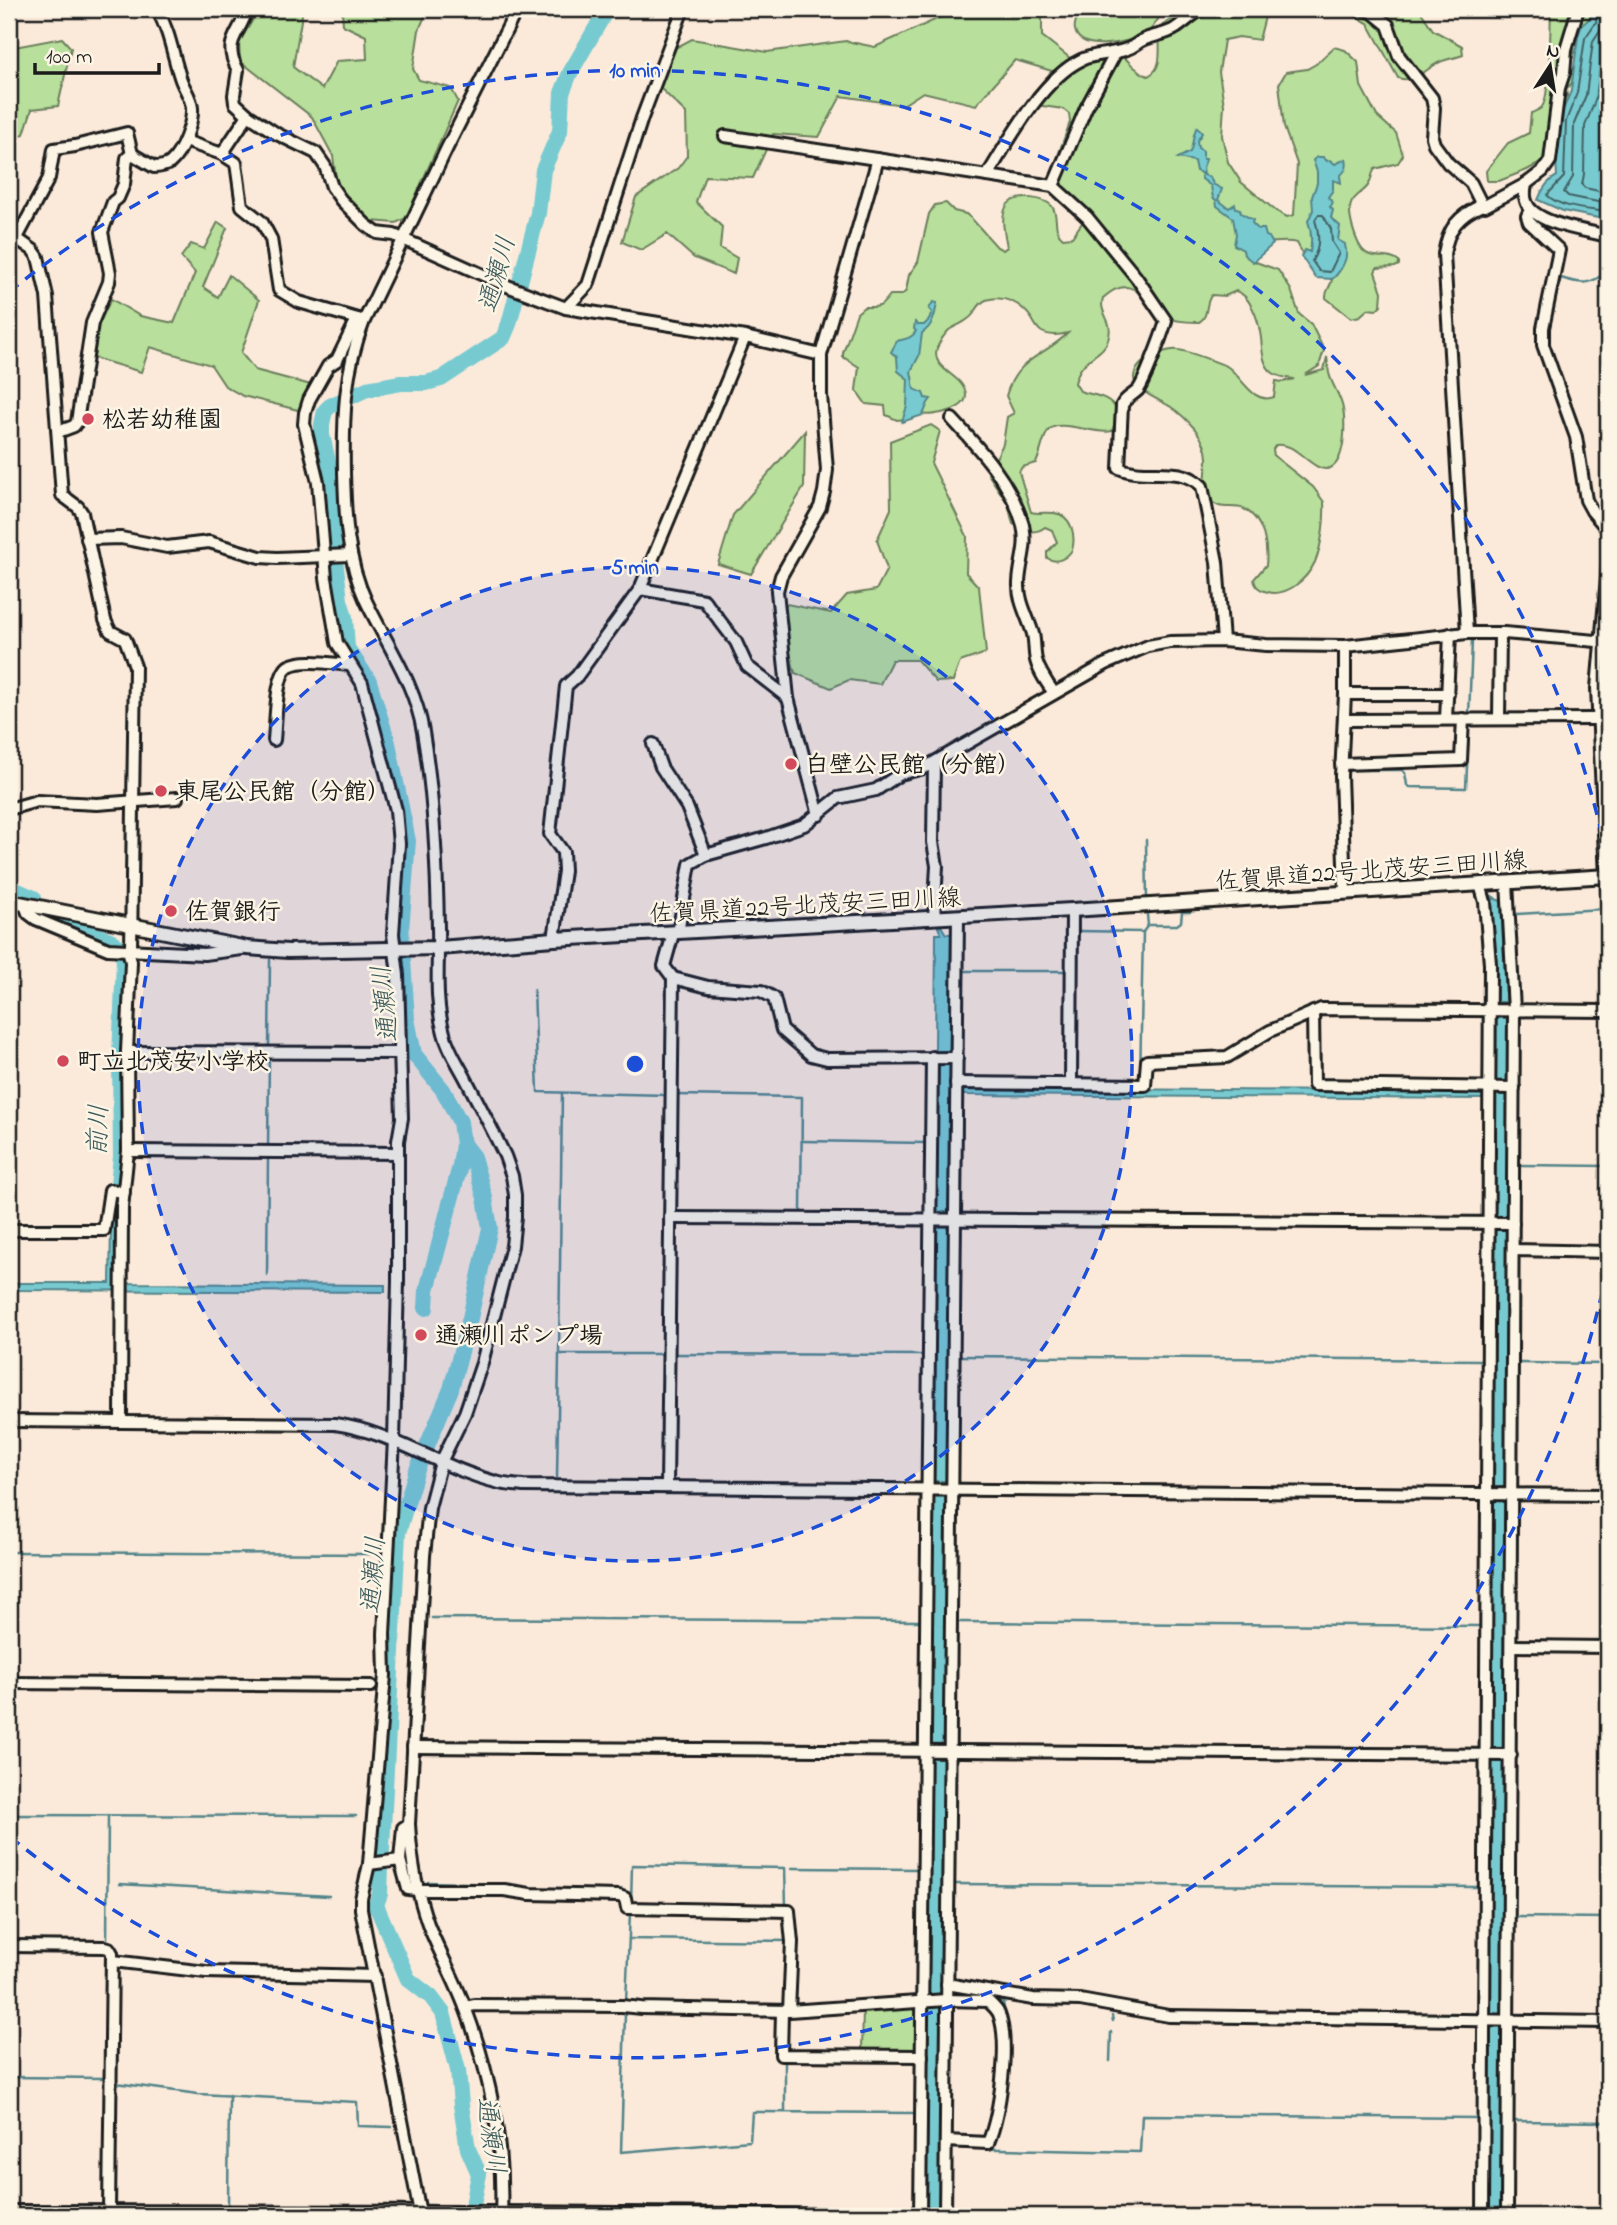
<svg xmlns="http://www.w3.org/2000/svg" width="1617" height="2225" font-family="'Indie Flower','Klee One',sans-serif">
<rect width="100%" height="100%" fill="#fbeada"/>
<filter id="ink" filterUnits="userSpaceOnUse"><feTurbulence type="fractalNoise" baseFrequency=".0143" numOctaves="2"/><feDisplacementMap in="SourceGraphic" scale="14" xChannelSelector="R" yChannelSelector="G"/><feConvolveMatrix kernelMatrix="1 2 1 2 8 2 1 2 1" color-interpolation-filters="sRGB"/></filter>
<g filter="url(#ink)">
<g fill="#b8df9b" stroke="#6a7e5c" stroke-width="2">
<polygon points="269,9 303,9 293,67 322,89 337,61 367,59 366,36 343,25 342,9 428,9 419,30 413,69 419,80 451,88 458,101 406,218 396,223 371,221 337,186 333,156 312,117 240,61 239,43 255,16"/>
<path d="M950,9H1042V36L1070,58L1110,48C1126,53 1131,70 1148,76C1166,68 1157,42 1160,27L1173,18L1179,9H1267L1259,40L1239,37L1224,40L1219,72L1224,105L1222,136L1228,162L1241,182L1276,211L1287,217L1294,215L1297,164L1284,127L1279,84L1286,72L1307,69L1316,64L1334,47L1345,50L1358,62L1361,86L1377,116L1396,133L1403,155L1398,163L1375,169C1371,174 1372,179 1369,184C1365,192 1354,195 1351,204C1347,215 1357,250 1368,254C1378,259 1389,254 1399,262V265L1395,267L1377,268L1375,272L1382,292L1381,305L1376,310L1368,309L1360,316L1351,318L1326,298C1325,289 1333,286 1332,276L1329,219L1322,162L1313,254L1304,256L1297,243C1287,240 1278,243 1267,242L1248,255L1256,262L1278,270L1291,290L1299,314L1311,324L1324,350L1319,366L1305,375L1324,370L1327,357C1328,363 1328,368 1329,373C1332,386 1341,396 1343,409C1346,424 1346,480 1318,467C1304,460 1292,442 1276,445L1273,449L1274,456L1313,487L1324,502C1325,520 1322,545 1315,562C1307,579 1287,597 1268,592C1260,590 1255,587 1254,579L1266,565C1268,547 1264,519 1244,509C1233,504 1218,512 1210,499C1202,486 1207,472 1207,458C1207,447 1201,437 1195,429C1188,421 1180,413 1171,407C1156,397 1115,386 1144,361C1151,355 1169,349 1178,350C1184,350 1223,364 1228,367C1242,377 1253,405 1274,397L1276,381L1283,382L1294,379C1286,378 1279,377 1273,373C1260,363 1263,345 1260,332C1258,319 1250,295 1236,291L1225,296L1212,295C1204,302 1210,316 1199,322C1189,322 1173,322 1165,316C1143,303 1135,270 1103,298C1098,315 1115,319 1108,340C1102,357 1081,356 1075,383L1080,391C1094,396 1109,395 1117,410L1116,419L1112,431C1096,436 1057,417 1048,431C1042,440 1041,453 1036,463L1022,467L1019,472L1031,512C1038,514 1046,512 1054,513C1072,515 1076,536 1072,550C1066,559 1056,564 1047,558V552L1057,542L1052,530L1045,527C1035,535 1024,531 1013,524L1008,504L988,474L1003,444L1007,417L1014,413L1006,396C1016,358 1045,356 1068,333C1060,335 1049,336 1042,332C1037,329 1035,324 1032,319C1022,304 1004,294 986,300C977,304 976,314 968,319C962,324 955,326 949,330C944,335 940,341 937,348C930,371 964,374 966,395C967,410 932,417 921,414L910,380L909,369L919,328L906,371L913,392L905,419L897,420L886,415L885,406L866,404L856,390L859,367L843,357V353L857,313L864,307C881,307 880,308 890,295H902L906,291L909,275L918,262L929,214L935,205L946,203L954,211L966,214L972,219L997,247L1003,250L1007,247C1005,234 999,216 1008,204C1016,194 1048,197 1053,208C1059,219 1052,229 1063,238L1072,237L1084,220L1050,184L1051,175L1070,122L1069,114L1063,109L1036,105L1031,99L1032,94L1052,71L1015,60L976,105L923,92L903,105L841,96L819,137L773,134L753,178L705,176L696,202L722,227L720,248L737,258L734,274L694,258L667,234L641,250L622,242L636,197L678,168L687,156L686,113L658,86L675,48L692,39L767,52L846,41L875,47L946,15Z"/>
<path d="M1079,9H1166C1157,17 1155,29 1145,34C1131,42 1080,54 1075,30C1073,23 1079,16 1079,9Z"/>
<path d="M1341,9H1419L1433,30L1462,46L1463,55C1455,58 1447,59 1440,62C1426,68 1416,84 1398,78L1368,23Z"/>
<path d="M1551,9H1594C1591,19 1590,25 1578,27L1575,35L1574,53L1570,66L1574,71L1572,83L1566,89L1568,102L1553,152L1544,161L1527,170L1499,181H1487L1486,171L1508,143L1529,133L1531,113C1532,113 1540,109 1541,108C1551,99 1550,25 1551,9Z"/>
<polygon points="62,38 71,48 58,106 32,109 24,134 9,140 9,48"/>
<polygon points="218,222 227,228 203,287 218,297 229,275 259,300 241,353 255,370 311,385 298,410 243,396 225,386 211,365 150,347 141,372 94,358 98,326 111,299 140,316 174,323 195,273 181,257 191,244 204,249"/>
<polygon points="931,425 940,431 931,463 967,536 966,573 979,587 986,653 960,662 953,681 936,682 917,660 892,660 880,684 849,680 831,688 795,673 780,616 787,604 831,613 847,595 876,590 887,569 877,540 891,509 890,441"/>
<polygon points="805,431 804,487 751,574 718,564 733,515"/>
<polygon points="916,2006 919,2008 919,2052 862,2052 863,2010"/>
</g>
<g fill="#78cad1" stroke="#538489" stroke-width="2">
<path d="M1592,9H1608V220L1563,211L1538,200C1542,189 1547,181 1557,176L1556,160L1559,147V119L1571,91L1578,36L1582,25L1590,18Z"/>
<path d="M1197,127L1202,133L1197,141L1198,148L1203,151V159H1206C1204,168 1202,163 1204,175L1210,177L1213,184L1222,189L1218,200L1229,208L1235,204L1236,208L1240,209L1241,213L1253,220L1252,223L1258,229H1264L1266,236L1269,237L1273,244L1253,262L1244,255L1243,250L1234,245L1236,234L1233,218L1217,206L1216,200L1213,198L1211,186L1202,179L1201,173L1196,171L1194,161L1178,158L1190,152C1194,143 1192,135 1197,127Z"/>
<path d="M1317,157H1323L1327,161L1330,160L1335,164L1346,159C1348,167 1346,170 1340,176L1341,183L1333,180V190L1328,197L1333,203L1330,207L1333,210L1331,218L1340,226L1338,240L1345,244C1345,248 1347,251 1346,255C1346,262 1338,275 1332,279L1316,278L1301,256L1305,250L1310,252C1312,241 1312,232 1308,221L1313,210L1312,197L1317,183V172L1313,160Z"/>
<path d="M933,302L937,303C935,315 933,326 922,333L919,356L911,371L914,389L923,393L925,398L931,399L928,403L923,415L902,422L907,406L908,379L898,371L897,357L891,352L897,341C904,339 912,339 916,331L914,329L915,322L918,325H924L929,320L932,312L929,309Z"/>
<polygon points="1493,898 1501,901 1506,1002 1494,1002 1489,902 1493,902"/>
<polygon points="941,926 946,934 951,934 950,1051 944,1052 944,1064 950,1064 949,1213 943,1214 943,1224 949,1225 947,1481 941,1481 941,1493 947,1494 944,1746 939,1746 939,1756 944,1757 940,2210 936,2210 936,2216 929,2216 929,2210 925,2210 926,2006 931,1996 927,1996 929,1757 934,1756 934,1746 929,1745 932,1494 938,1493 938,1481 932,1481 934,1225 940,1225 940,1214 934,1213 935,1064 941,1063 941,1052 935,1051 936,934 941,934 938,927"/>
<rect x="1494" y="1018" width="13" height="63"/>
<polygon points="961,1088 1484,1092 1484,1099 961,1095"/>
<polygon points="1494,1094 1507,1094 1507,1217 1493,1217"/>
<polygon points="115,1197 118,1198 117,1283 385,1285 385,1292 9,1290 9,1283 110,1283 111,1225"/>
<polygon points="1493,1230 1506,1230 1505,1487 1501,1487 1501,1500 1505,1500 1504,1750 1499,1750 1499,1761 1503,1761 1502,2014 1498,2014 1502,2025 1500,2212 1498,2212 1498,2216 1488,2216 1488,2212 1486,2212 1488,2025 1492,2014 1488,2014 1489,1761 1493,1761 1493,1750 1489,1750 1491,1500 1495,1500 1495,1487 1491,1487"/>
</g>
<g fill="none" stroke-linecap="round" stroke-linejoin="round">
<g stroke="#416264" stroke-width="2">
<path d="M1598,9L1596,22L1585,38L1577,93L1566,121L1564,177L1547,195C1561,209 1589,209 1608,212"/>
<polyline points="1607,9 1604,24 1593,41 1586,95 1574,124 1573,177 1564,192 1568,196 1608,204"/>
<polyline points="1608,38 1603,46 1596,98 1585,126 1584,174 1582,185 1585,188 1608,193"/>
<path d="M1318,215H1323L1331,229L1332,242L1339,253L1330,272L1319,271L1312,261C1320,248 1320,235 1315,220Z"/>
</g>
<g stroke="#538489" stroke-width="2.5">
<path d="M1554,299L1561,278C1583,285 1590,285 1608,271"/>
<polyline points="1469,715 1472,641"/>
<polyline points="1345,770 1402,770 1405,773 1407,785 1410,787 1466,788 1469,725"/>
<polyline points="1146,840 1147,900"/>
<polyline points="1487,893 1495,898"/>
<polyline points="1203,910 1212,909"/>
<polyline points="1517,914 1603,909"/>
<polyline points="1148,925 1177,925 1181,922 1182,912 1190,912"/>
<polyline points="1077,931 1143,932"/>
<polyline points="963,971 1065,971"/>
<polyline points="534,990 538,1092 667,1095"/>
<polyline points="1347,1015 1448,1015"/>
<polyline points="269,1047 270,960"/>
<polyline points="183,1057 383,1059"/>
<polyline points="1140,1080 1143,932 1148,925 1147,915"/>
<polyline points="562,1093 559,1354 664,1354"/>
<polyline points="676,1095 802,1097 801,1212"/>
<polyline points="802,1141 925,1143"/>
<polyline points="268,1147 269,1058"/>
<polyline points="1520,1165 1608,1166"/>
<polyline points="267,1275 268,1157"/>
<polyline points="673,1354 923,1355"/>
<polyline points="958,1356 1481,1360"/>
<polyline points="1520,1363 1608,1364"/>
<polyline points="557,1477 559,1355"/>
<polyline points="1518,1500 1608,1501"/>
<polyline points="9,1552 372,1554"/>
<polyline points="432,1618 919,1621"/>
<polyline points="956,1622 1480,1626"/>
<polyline points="1515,1651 1608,1652"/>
<polyline points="9,1815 356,1816"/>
<polyline points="792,1868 917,1869"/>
<polyline points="428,1882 506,1884 537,1889"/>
<polyline points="119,1884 329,1896"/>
<polyline points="955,1884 1479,1887"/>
<polyline points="557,1889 623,1890"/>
<polyline points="631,1903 632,1865 785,1868 786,1906"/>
<polyline points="1515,1917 1608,1918"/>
<polyline points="629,1939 787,1941"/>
<polyline points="107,1940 108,1815"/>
<polyline points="953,1992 981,1996"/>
<polyline points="991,1997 1003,2002 1006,2020"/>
<polyline points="626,2001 630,1913"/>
<polyline points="1004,2001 1022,2002"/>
<polyline points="625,2013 621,2152 750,2141 752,2112 915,2113"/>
<polyline points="1112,2016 1113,2021"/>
<polyline points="785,2059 785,2112"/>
<polyline points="1110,2061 1111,2032"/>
<polyline points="9,2077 103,2078"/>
<polyline points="116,2083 198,2094 357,2102 358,2126 392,2127"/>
<polyline points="1511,2121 1608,2122"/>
<polyline points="992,2147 1000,2127 1002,2113"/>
<polyline points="951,2148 1140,2152 1142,2115 1478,2118"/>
<polyline points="228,2203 229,2095"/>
</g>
<g stroke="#78cad1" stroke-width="16">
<polyline points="9,887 34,898"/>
<polyline points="49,915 112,941 119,947 124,960 120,1057 121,1157 114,1219"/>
<polyline points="426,1308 427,1290 460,1166 463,1144"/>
<polyline points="471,2216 479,2174 468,2149 461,2105 458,2070 443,2013 431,1997 408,1979 376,1905 380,1894 381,1868 398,1533 416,1472 451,1389 470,1318 490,1228 485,1198 473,1157 463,1144 460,1122 443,1090 414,1054 407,1019 401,931 408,841 388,743 369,681 347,648 345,617 340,600 332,535 334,510 333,484 322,435 322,424 325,411 330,406 367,389 401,383 426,383 441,379 503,338 509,324 538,213 543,170 560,131 562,93 570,73 607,9"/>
</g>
<g stroke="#1c1c1c" stroke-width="16">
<g id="minor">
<path d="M247,9C241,34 221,41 238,70L234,95L235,103L248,115L277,134L316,153L325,166L332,187L341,200L366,225L377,233L394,235L510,287L566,308L745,337L821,355"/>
<polyline points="1362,9 1372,12 1388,25 1399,56 1432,98 1434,108 1432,137 1434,144 1448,163 1471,183 1482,205 1485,206 1526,184 1543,171 1550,161 1559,88 1564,73 1566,49 1578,9"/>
<polyline points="248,115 222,154 236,163 242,206 262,222 271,239 279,290 299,302 361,320"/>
<path d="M725,136L1053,186L1087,217L1136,277L1166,321C1163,332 1144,383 1138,390C1132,396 1126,397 1122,405L1119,468C1146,480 1178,463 1202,486L1217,562L1223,641"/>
<polyline points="185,141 222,154"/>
<path d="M987,176C1009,140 1042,79 1081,60C1095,53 1112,55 1127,49C1133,47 1136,44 1141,41C1152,35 1166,35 1176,28C1185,22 1193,14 1202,9"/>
<path d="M1526,184C1525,189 1524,196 1526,201C1532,224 1588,231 1608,236"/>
<polyline points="1053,186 1086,108 1115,54"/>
<polyline points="1530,210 1527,216 1529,222 1559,250 1543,328 1543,345 1576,437 1586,500 1592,511 1608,530"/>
<polyline points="9,233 33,250 38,257 47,296 62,495 78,507 82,513 105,620 110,631 125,639 135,666 131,949"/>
<polyline points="17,238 49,178 54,149 75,146 127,133 132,154"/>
<polyline points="566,308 588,285 642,118 683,9"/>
<polyline points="357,319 337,360 328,366 309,400 305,413 304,424 318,482 326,578 337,643 362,683 396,810 399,844 393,934 398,975 402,1118 398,1141 398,1281 394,1440 384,1634 385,1675 369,1864 361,1899 361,1909 420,2213"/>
<path d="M952,419C980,449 1012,484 1023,525C1028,547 1020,561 1019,583C1018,601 1028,617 1033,634C1035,642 1034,652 1036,660C1039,672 1047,683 1054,693"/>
<path d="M58,432L74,426L77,422L92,323L109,282L110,273L102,232L113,202L118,198L124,184L127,158L132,154L154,167C159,167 165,166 170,163C182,153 193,123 192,108C191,96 183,88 180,77C172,52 170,33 157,9"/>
<polyline points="87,539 121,538 167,547 209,542 260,557 277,558 351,555"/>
<polyline points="1608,567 1597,688 1606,876 1608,895"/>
<polyline points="640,589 704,600 736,642 747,666 788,698"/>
<path d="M1467,633L1444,254C1448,228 1458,216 1482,205"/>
<polyline points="1345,646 1345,694 1341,776 1345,892"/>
<polyline points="1345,694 1448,694"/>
<polyline points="1446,719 1450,634"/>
<polyline points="1499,719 1500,633"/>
<polyline points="1344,720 1598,719"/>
<path d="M274,740C276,724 275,674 289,666C303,658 335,664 350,665"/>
<polyline points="653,744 661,767 687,807 706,855"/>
<polyline points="1341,764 1461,760 1463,719"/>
<polyline points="9,809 37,801 97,804 177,798"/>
<polyline points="819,815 788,698 777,591 781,576 820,507 824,492 827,470 821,395 821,355 878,159"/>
<polyline points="1480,884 1485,902 1490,964 1483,2216"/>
<polyline points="25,905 28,913 36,919 108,949 204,954 242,949"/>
<polyline points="934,917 937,866 933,842 934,763"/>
<polyline points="678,933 690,864 706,855 766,838 804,825 838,798 876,790 900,774 924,768 1106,664 1148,646 1170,642 1223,641 1266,645 1345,646 1467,633 1504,633 1608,642"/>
<polyline points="554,939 564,871 563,852 550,834 566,686 577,676 640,589 745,337"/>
<polyline points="673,978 708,987 761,991 774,998 782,1030 811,1055 827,1059 957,1058"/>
<polyline points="1313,1012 1314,1085 1514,1088"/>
<polyline points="127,1052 400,1053"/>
<polyline points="956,1083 1145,1085 1147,1061 1227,1057 1270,1031 1321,1009 1608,1011"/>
<polyline points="1071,1084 1072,910"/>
<polyline points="128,1151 398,1153"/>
<polyline points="670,1218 1513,1223"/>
<polyline points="9,1230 104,1230 110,1190 124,1192"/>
<polyline points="1513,1250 1608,1252"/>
<path d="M9,1421L335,1424C393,1432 440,1468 496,1482C505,1485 514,1485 523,1486L1608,1495"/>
<polyline points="121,1422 122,1208 128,1151 127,1052 131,962 128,949"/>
<polyline points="667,1487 673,978 664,966 673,934"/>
<polyline points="1511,1646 1608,1647"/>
<polyline points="9,1683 371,1686"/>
<polyline points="413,1747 1511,1755"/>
<polyline points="400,1860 403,1828 409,1824"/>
<polyline points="369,1864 400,1860 408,1889 418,1890 504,1890 530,1894 619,1896 625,1898 627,1908 789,1911 792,1942 789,2011"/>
<polyline points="9,1946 104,1947 109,1948 112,1953 109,2211"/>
<polyline points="113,1961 206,1972 375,1976"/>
<polyline points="947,1984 1033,1999 1080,2000 1169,2016 1608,2022"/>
<path d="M465,2007L475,2005L622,2006L641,2008L789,2011L946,2000L988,2001C992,2005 997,2009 999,2014C1010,2043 1000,2114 988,2143L946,2141"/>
<polyline points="782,2012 781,2055 922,2056"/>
<polyline points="9,2211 501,2212 991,2216"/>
<path d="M501,2216C504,2145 490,2073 465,2007C454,1978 439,1952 428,1924C416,1891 411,1858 409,1824L424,1556L429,1508L441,1462L465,1413L482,1363L512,1246L515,1217V1195L512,1176L505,1156C493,1131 480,1106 467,1081C459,1065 448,1050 444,1033C434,998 439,963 438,928C437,862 434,797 423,732C415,683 387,645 366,601C347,560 345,516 344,472C343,419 344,371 364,321L447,148L517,9"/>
<polyline points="920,2216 932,1057"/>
<polyline points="945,2216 958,917"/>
<polyline points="1507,2216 1514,1010 1507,882"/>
</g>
</g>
<g stroke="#1c1c1c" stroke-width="18">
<polyline id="major" points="9,901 247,948 288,951 439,948 554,939 1072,910 1608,876"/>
</g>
<use href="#minor" stroke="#fcf5e5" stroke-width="10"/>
<use href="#major" stroke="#fcf5e5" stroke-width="12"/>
</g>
</g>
<circle cx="635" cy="1064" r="497" fill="#1d4ed8" fill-opacity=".12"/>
<g fill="none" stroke="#1d4ed8" stroke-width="3.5" stroke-dasharray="12 9">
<circle cx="635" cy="1064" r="497"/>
<path d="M1607 1271A994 994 0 0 1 9 1836M9 292A994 994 0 0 1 1607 857"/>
</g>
<g fill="#d1495b" stroke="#fcf5e5" stroke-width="2.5">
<circle cx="88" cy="419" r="7"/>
<circle cx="791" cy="764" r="7"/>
<circle cx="161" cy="791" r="7"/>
<circle cx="171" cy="911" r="7"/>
<circle cx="63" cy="1061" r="7"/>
<circle cx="421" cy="1335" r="7"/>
</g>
<g text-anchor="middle" stroke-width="5" stroke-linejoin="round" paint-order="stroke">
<g font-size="24" font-weight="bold" fill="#1c1c1c" stroke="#fcf5e5" text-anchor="start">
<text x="102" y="427">松若幼稚園</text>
<text x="805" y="772">白壁公民館（分館）</text>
<text x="175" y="799">東尾公民館（分館）</text>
<text x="185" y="919">佐賀銀行</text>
<text x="77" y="1069">町立北茂安小学校</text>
<text x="435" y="1343">通瀬川ポンプ場</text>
</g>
<g font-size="24" fill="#1c1c1c" stroke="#fcf5e5">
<text transform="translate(1371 870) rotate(-4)" y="8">佐賀県道22号北茂安三田川線</text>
<text transform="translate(805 905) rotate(-3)" y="8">佐賀県道22号北茂安三田川線</text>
</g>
<g font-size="26" font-style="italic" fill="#3c595b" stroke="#fcf5e5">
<text transform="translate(496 274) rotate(-75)" y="9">通瀬川</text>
<text transform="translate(384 1004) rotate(-96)" y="9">通瀬川</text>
<text transform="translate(97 1130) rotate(-88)" y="9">前川</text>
<text transform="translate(372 1575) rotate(-86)" y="9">通瀬川</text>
<text transform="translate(492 2135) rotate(82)" y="9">通瀬川</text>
</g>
</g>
<circle cx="635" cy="1064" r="10" fill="#1d4ed8" stroke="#fcf5e5" stroke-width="3.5"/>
<g font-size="21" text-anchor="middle" font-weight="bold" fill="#1d4ed8" stroke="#fcf5e5" stroke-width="5" stroke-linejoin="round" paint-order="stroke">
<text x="635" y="77">10 min</text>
<text x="635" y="574">5 min</text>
</g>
<rect width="1617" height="2225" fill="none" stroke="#fcf5e5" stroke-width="35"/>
<rect x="18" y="18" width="1582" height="2190" fill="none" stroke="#1c1c1c" stroke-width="2.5" filter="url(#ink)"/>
<g transform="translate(1550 66) rotate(12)" stroke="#fcf5e5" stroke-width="5" paint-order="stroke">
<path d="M0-5L12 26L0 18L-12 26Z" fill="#1c1c1c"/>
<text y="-10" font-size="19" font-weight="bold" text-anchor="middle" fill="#1c1c1c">N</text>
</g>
<path d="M35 63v10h124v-10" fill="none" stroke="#1c1c1c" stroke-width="3.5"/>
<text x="46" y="63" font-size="21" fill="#1c1c1c" stroke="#fcf5e5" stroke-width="5" paint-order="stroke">100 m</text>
</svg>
